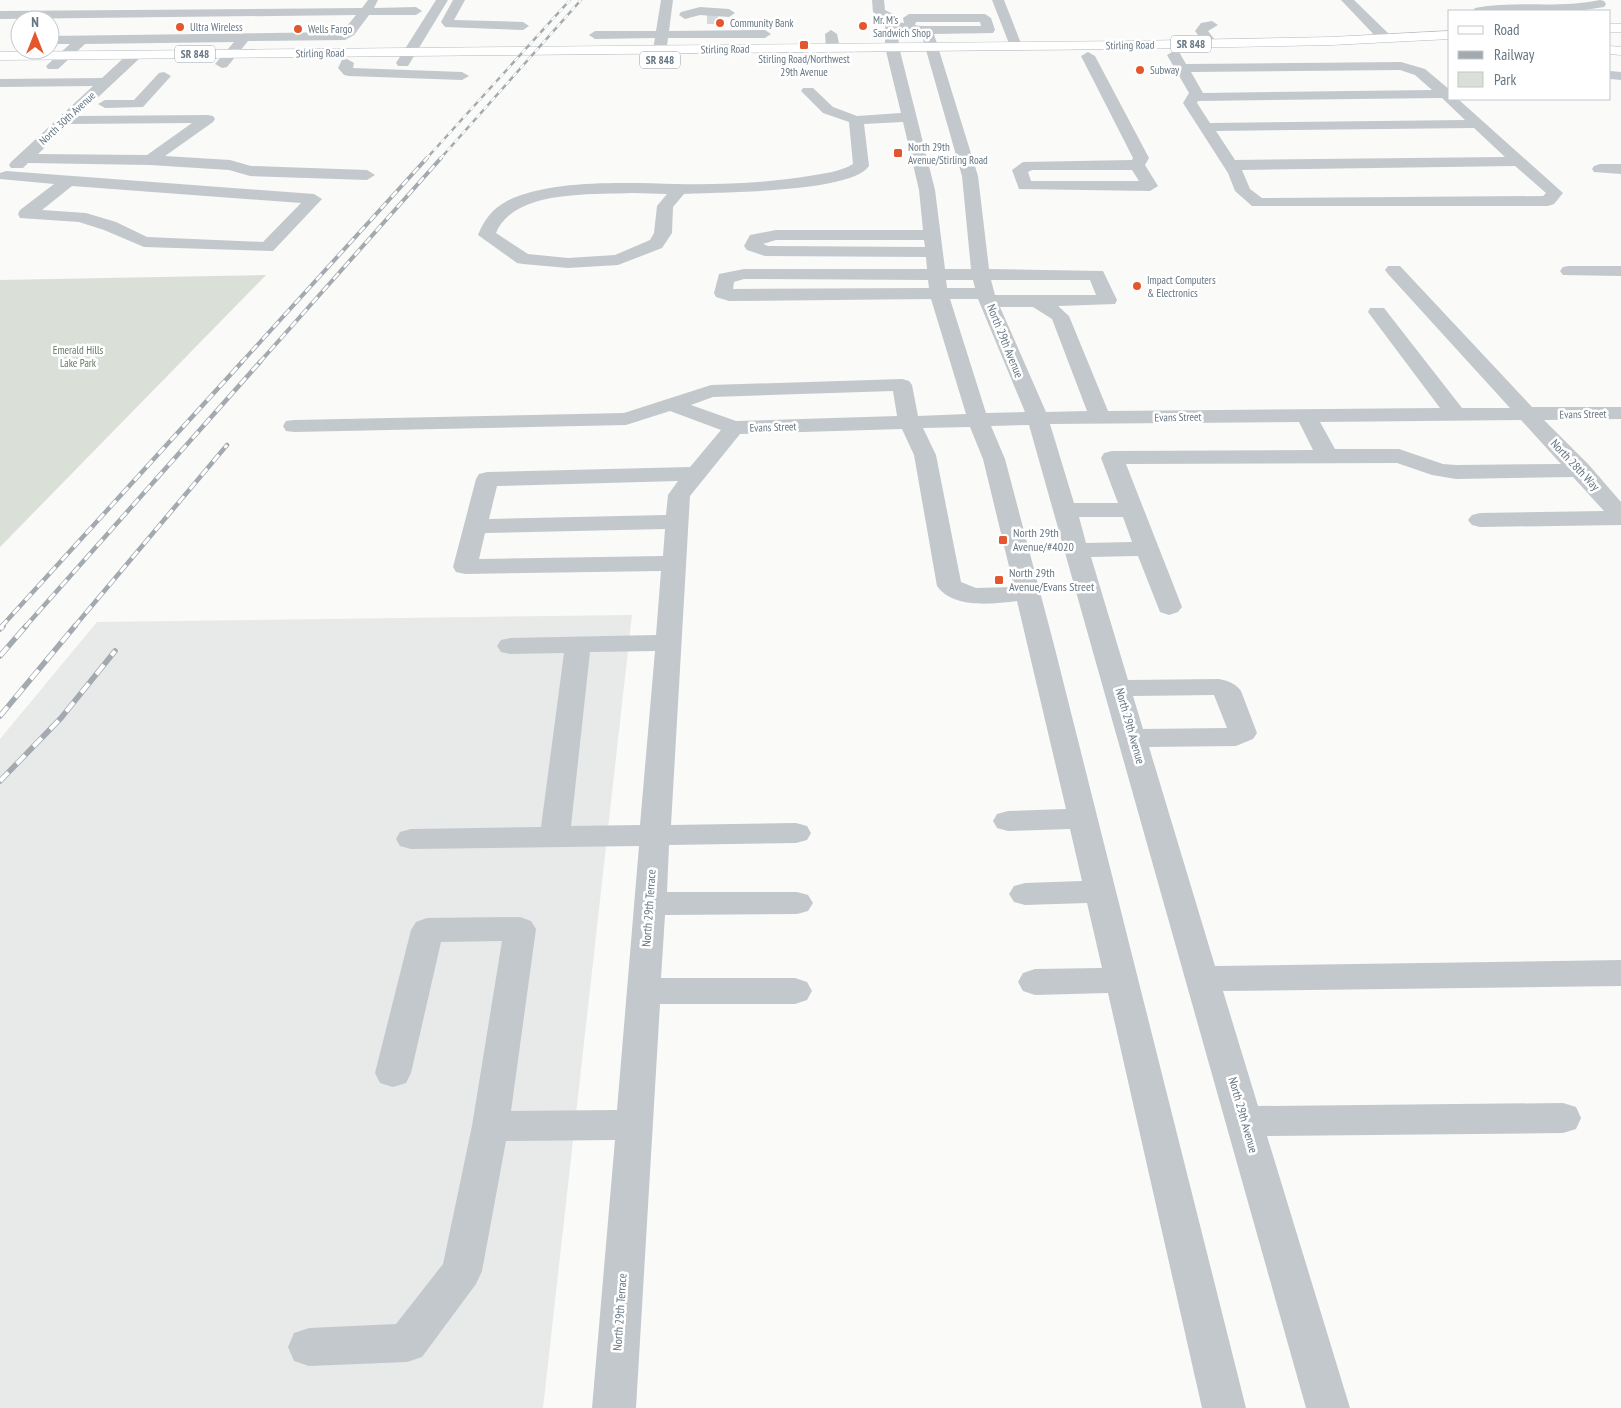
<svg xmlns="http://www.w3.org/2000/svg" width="1621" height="1408" font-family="'PT Sans Narrow',sans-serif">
<rect width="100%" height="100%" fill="#fafaf8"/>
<polygon fill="#e8e9e9" points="632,615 543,1408 0,1408 0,739 97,622"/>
<polygon fill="#dadfd7" points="266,275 0,547 0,280"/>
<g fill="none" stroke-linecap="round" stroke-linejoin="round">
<polyline stroke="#d5d9db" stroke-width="14" stroke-dasharray="14 7" stroke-linecap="butt" points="707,17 718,17"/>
<g stroke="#b5babe" stroke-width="1">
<g id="major">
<rect x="1610" y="24" width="11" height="8"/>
<polygon points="1450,31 1450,39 1331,45 1131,49 0,60 0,52 1131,41 1331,37"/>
</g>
</g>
<g stroke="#b4b9bd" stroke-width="1">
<polygon id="highway" points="1610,46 1621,47 1621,55 1610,54"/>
</g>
<g fill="#c3c8cc" fill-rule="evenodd">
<polygon points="368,0 378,0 374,8 416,7 422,11 416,15 369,15 354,35 345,40 248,41 227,67 222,68 215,64 234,42 85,44 58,69 48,69 46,66 70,44 50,44 50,36 342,32 356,15 0,19 0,11 362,8"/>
<polygon points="436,0 448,0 408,66 398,66 396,63"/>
<polygon points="453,0 465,0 454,20 523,22 529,26 523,30 445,27 441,22"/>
<polygon points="661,0 673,0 669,31 765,30 771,34 765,38 668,38 665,60 658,64 651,60 655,38 595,39 589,35 595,31 656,31"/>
<path d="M872,0H884L885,10L895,15L897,22L904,23L903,18L909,14H985L991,18L995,30L993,33L934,34L978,176L989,269L1103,271L1117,300L1115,304L1058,306L1069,316L1108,411L1440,408L1368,312L1370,308H1384L1462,408H1510L1388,274L1385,270L1388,266H1400L1532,407H1621V419L1544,420L1589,465L1621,502V525L1480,527L1472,525L1468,520L1472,515L1480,513L1604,511L1573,477L1456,479L1432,475L1397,463L1126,464L1182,607L1178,612L1169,615L1160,612L1138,556L1091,557L1128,680L1219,679C1228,681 1235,683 1241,691L1257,733L1253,739L1236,746L1149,747L1215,966L1621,960V986L1223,991L1258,1106L1563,1103L1576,1107L1581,1118L1576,1129L1563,1133L1267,1136L1350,1408H1306L1029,425L991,426L1005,459L1054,645L1246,1408H1202L1108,993L1035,995L1023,991L1018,982L1023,973L1035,969L1102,968L1087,903L1025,905L1014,902L1009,894L1014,886L1025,883L1082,881L1070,829L1008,831L997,828L993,821L997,814L1008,811L1066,809L1017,601C993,604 953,609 937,586L914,455L902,429L740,434L690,496L671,825L796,823L807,826L811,833L807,840L796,843L669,845L667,892H797L808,895L813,903L808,911L797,914L665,915L661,978H795L807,982L812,991L807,1000L795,1004H660L636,1408H592L615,1140L506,1141L482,1271L476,1284L422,1357L407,1362L309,1366L294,1361L288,1347L294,1333L309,1328L396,1324L443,1264L472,1126L502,941L441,942L411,1073L406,1083L393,1087L380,1083L375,1073L411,930L416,922L427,918L520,917L531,921L536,929L511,1111L617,1110L639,846L411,849L400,846L396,839L400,832L411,829L541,827L564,653L510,654L501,652L497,646L501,640L510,638L656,635L661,571L465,574L456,572L453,567L476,479L479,474L487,472L690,467L721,430L670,411L626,425L294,432L286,431L283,426L286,421L294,420L624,413L711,385L902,379L909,381L912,385L918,416L966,414L931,299L729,301L716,297L714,293L719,274L744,269H927L926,257L765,256L747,250L744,246L750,235L776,230H923L919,190L903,122L864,124L869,166C851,193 718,192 684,194L673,207L672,233L662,248L618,265L568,268L523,264L517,263L478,235C484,220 492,209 507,201C551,179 627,183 676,184C720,185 766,183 809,176C825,173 840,172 853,164L849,122L823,113L801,91L803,88H813L833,107L857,116L901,113L885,47V20L873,12ZM916,22H980L981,26H920L915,25ZM898,30L922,36L962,176L971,269H945L935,190L899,47ZM633,193L667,194L657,206L654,233L650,240L615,255L568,258L528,254L496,233C514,189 593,195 633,193ZM776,240H924L925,247L768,246L763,244ZM744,279L928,280L929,288L733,289L734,282ZM946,280H973L975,288H947ZM991,280H1090L1096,295H995ZM950,299H978L1025,412L986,413ZM1000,307H1033L1052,319L1087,411L1046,412ZM893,391L897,416L736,421L691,405L713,397ZM1521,420L1561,464L1456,465L1443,464L1399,449H1335L1320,422ZM1299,422L1313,450L1112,451L1104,453L1101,458L1118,503H1074L1050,424ZM970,427L983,459L1014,587L976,588L961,582L936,455L923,428ZM678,481L668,495L666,515L489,519L497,486ZM1079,517H1123L1132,542L1086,543ZM665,529L663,556L479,559L485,533ZM655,651L640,825L571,826L590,652ZM1133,696L1214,695L1227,728L1143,729Z"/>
<polygon points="992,0 1004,0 1022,46 1021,49 1011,49 1010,46"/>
<polygon points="1341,0 1354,0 1390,35 1391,38 1390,41 1380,41"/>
<path d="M1600,0L1604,1L1606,4L1604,7L1578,11H1473L1475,8C1516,0 1558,9 1600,0Z"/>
<polygon points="700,7 729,9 735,13 729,17 700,15 685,19 679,15 681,12"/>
<polygon points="1212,21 1218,25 1208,31 1218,44 1212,48 1207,47 1195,31 1201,23"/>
<polygon points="831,30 837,34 840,48 833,52 826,48 825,34"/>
<path d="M135,51L142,55L140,58L78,116L208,115L213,116L215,119L213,122L165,156L230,160L251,166L367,170L375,175L367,180L250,176L229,170L150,165L28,163L23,168H11L9,165L11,162L93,86L0,87V79L102,78L130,52ZM192,123L147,155L38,154L69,124Z"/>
<path d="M1174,51L1179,52L1186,64L1401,62L1425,69L1450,90V99H1458L1563,193L1554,204L1548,206H1252L1235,191L1228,173L1183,103L1189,93L1167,55ZM1400,70L1415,75L1432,90L1203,93L1191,72ZM1442,98L1465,120L1210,123L1197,103L1198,101ZM1474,128L1505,157L1235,160L1216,131ZM1515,166L1546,193L1543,196L1262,198L1250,189L1242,170Z"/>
<path d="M1088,52L1095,56L1149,158L1145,165L1158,186L1150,191L1019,189L1012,170L1023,162L1132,160L1133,158L1081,56ZM1032,170H1132L1139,181H1031L1028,172Z"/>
<polygon points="347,59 354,63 353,68 462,72 469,76 462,80 349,76 344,75 338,68 342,60"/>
<polygon points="1610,71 1621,72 1621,80 1610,79"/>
<polygon points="164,72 171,76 143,107 105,108 98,104 105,100 134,100 159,73"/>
<polygon points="1600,164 1621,164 1621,174 1594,172 1592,169 1594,166"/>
<path d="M6,171L314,194L322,199L273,251L144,247L104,230L79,222L20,218L18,214L20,210L54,184L0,179V173ZM72,186L301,203L263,242L147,237L116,222L86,213L42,210Z"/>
<polygon points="1569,266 1621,266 1621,276 1563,275 1560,271 1563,267"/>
</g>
<use href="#major" fill="#fff" fill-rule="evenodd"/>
<use href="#highway" fill="#fff" fill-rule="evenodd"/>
<g stroke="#a2aab0" stroke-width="2.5">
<g id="rail-far3">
<polyline points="426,159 570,0"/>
<polyline points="440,159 581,0"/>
</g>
</g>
<g stroke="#a2aab0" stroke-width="4">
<g id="rail-far2">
<polyline points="241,363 427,158"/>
<polyline points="259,363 441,158"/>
</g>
</g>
<g stroke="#a2aab0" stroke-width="4.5">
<g id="rail-far1">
<polyline points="1,627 242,362"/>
<polyline points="25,627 260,362"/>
<polyline points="74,627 227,445"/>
</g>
</g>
<g stroke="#a2aab0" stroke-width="5.5">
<g id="rail">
<polyline points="0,629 3,626"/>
<polyline points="0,656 26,626"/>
<polyline points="0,716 75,626"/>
<polyline points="0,781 61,718 115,651"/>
</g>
</g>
<use href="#rail-far3" stroke="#fff" stroke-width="2" stroke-dasharray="5.5" stroke-linecap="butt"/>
<use href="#rail-far2" stroke="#fff" stroke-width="2.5" stroke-dasharray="8" stroke-linecap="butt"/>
<use href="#rail-far1" stroke="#fff" stroke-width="3" stroke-dasharray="9" stroke-linecap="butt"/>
<use href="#rail" stroke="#fff" stroke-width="4" stroke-dasharray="12" stroke-linecap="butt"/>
</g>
<g fill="#e4572e" stroke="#fff" stroke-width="2">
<circle cx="720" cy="23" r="5"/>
<circle cx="863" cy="26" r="5"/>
<circle cx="180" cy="27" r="5"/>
<circle cx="298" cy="29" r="5"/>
<rect x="799" y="40" width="10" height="10" rx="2.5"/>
<circle cx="1140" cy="70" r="5"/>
<rect x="893" y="148" width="10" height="10" rx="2.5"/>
<circle cx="1137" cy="286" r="5"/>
<rect x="998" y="535" width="10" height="10" rx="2.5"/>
<rect x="994" y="575" width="10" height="10" rx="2.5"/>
</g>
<g text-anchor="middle" stroke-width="5" stroke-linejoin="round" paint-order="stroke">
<g font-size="11" fill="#657683" stroke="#fff" text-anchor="start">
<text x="873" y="24">Mr. M's<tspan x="873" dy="13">Sandwich Shop</tspan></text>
<text x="730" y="27">Community Bank</text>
<text x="190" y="31">Ultra Wireless</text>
<text x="308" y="33">Wells Fargo</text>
<text x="804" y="63" text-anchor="middle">Stirling Road/Northwest<tspan x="804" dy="13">29th Avenue</tspan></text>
<text x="1150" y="74">Subway</text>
<text x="908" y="151">North 29th<tspan x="908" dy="13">Avenue/Stirling Road</tspan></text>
<text x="1147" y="284">Impact Computers<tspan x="1147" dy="13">&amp; Electronics</tspan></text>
</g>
<g fill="#fff" stroke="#939fa8" stroke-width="1">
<rect x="1171" y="35.5" width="40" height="17" rx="4"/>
<rect x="175" y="45.5" width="40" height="17" rx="4"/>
<rect x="640" y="51.5" width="40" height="17" rx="4"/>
</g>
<g font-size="11" font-weight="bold" fill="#657683">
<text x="1191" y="48">SR 848</text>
<text x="195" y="58">SR 848</text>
<text x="660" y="64">SR 848</text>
</g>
<g font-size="11" fill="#657683" stroke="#fff">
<text transform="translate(1130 45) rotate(-1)" y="4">Stirling Road</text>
<text transform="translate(725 49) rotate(-1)" y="4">Stirling Road</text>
<text transform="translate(320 53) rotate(-1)" y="4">Stirling Road</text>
<text transform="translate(67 118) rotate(-43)" y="4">North 30th Avenue</text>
<text transform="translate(1583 414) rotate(-1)" y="4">Evans Street</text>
<text transform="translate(1178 417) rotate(-1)" y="4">Evans Street</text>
<text transform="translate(773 427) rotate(-2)" y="4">Evans Street</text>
</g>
<g font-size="11" fill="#687a64" stroke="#fff">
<text x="78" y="354">Emerald Hills<tspan x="78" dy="13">Lake Park</tspan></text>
</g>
<g font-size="12" fill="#657683" stroke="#fff">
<text transform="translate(1005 341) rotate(68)" y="4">North 29th Avenue</text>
<text transform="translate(1575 465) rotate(47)" y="4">North 28th Way</text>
<text transform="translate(1130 726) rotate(74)" y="4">North 29th Avenue</text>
<text transform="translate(649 908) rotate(-86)" y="4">North 29th Terrace</text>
<text transform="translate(1243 1115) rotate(74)" y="4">North 29th Avenue</text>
<text transform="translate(620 1312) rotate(-86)" y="4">North 29th Terrace</text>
</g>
<g font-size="12" fill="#657683" stroke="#fff" text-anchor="start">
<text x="1013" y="537">North 29th<tspan x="1013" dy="14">Avenue/#4020</tspan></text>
<text x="1009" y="577">North 29th<tspan x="1009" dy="14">Avenue/Evans Street</tspan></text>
</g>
</g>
<rect x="1448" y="10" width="162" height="90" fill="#ffffff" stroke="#c1c8cd"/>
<rect x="1458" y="26" width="25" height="8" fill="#ffffff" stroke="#c1c8cd"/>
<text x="1494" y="35" font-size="15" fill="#657683">Road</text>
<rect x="1458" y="51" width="25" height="8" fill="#a2aab0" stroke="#c1c8cd"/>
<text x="1494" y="60" font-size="15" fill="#657683">Railway</text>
<rect x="1458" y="72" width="25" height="15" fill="#dadfd7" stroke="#c1c8cd"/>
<text x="1494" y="85" font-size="15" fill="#657683">Park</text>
<g transform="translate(35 35)"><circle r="24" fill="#ffffff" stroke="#c1c8cd"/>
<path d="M0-4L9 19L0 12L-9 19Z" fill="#e4572e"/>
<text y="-8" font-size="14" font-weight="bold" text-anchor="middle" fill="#657683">N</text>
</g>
</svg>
